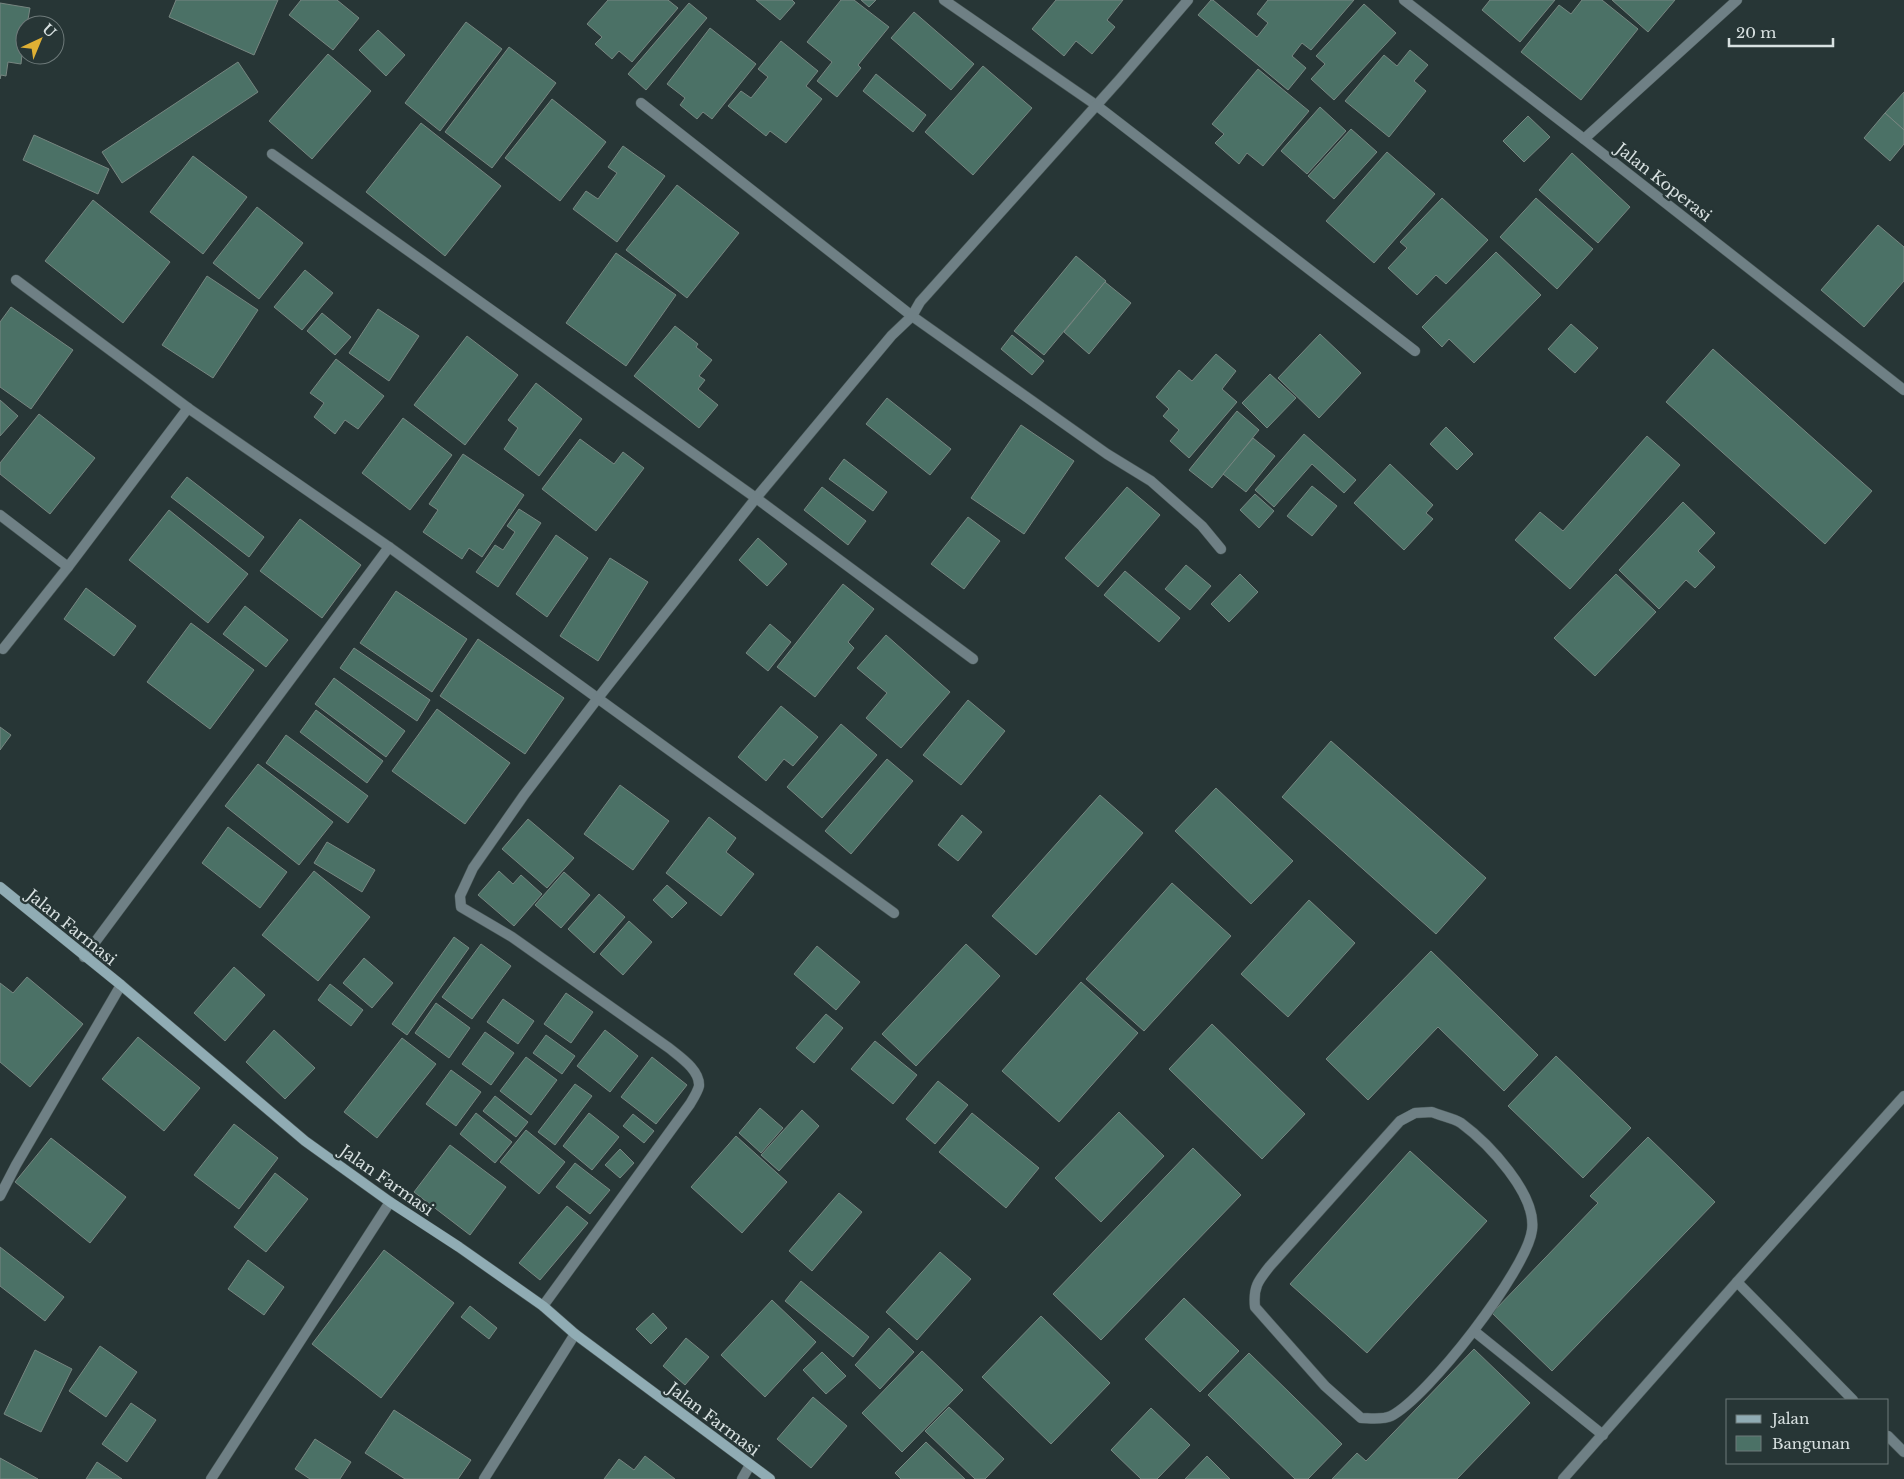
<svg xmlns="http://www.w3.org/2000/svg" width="1904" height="1479" font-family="'Libre Baskerville',serif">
<rect width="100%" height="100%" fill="#273636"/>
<g fill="#4b7166" stroke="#778681">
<polygon points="176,0 278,0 254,55 169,17"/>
<polygon points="301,0 337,0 359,18 333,50 289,15"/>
<polygon points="608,0 668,0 678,8 632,62 619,51 612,59 595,44 602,37 587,24"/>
<polygon points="756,0 792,0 795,3 780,20"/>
<polygon points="841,0 854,0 889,27 858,65 861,68 837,97 817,81 832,62 807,42"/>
<polygon points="861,0 876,0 869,7"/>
<polygon points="1056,0 1123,0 1107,20 1115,27 1092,54 1076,41 1064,56 1032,29"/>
<polygon points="1211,0 1213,0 1257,37 1268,23 1257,14 1268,0 1354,0 1311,50 1302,43 1292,56 1306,68 1288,90 1198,15"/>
<polygon points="1490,0 1555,0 1520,42 1482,10"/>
<polygon points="1582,0 1602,0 1638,29 1581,100 1521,52 1559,5 1571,14"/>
<polygon points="1612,0 1675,0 1648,32"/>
<polygon points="0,3 30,8 27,25 25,25 21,64 8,62 6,76 1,75 0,79"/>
<polygon points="689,3 707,18 646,90 628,74"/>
<polygon points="1364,4 1396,33 1334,100 1311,79 1325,64 1316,56"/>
<polygon points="914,12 974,64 951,90 891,38"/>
<polygon points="466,22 502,49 440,131 405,103"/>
<polygon points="710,28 756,64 712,119 703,112 697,119 680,105 685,98 667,84"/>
<polygon points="378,30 405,55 386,76 359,50"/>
<polygon points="781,41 818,71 806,86 822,99 786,143 770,131 766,136 728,106 741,91 751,98 768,77 758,69"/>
<polygon points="509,47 556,83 492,168 445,132"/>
<polygon points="1410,50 1428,65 1414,81 1426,91 1389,137 1345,101 1384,55 1397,66"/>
<polygon points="328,54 371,91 312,159 269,121"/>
<polygon points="238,62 258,92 122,183 102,152"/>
<polygon points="983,66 1032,108 973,175 925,132"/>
<polygon points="1258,69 1309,111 1263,166 1247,153 1239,164 1215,143 1224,134 1212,124"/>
<polygon points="876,74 926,115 913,132 863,91"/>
<polygon points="1904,92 1904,130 1885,113"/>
<polygon points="552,99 606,142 560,201 505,158"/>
<polygon points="1320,107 1346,131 1307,174 1281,151"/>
<polygon points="1885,113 1904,130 1904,144 1890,161 1864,138"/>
<polygon points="1528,116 1550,137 1524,162 1503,141"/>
<polygon points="421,123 501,186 445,256 366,192"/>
<polygon points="1351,129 1377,152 1334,199 1308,176"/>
<polygon points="34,135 109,169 98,194 23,160"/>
<polygon points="623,146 665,176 617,242 573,209 586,191 598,199 617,173 608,167"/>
<polygon points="1387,152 1435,194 1374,263 1326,221"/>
<polygon points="1572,153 1630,207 1598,243 1539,190"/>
<polygon points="193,156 247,197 203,254 150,212"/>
<polygon points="677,185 739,233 687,298 626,250"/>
<polygon points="1442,198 1488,240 1446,284 1436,275 1417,295 1388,268 1407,248 1400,242"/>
<polygon points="1536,198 1593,249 1557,289 1500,237"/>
<polygon points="93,200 170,262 123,323 45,261"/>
<polygon points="257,207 303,243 259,299 213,263"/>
<polygon points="1878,225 1904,247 1904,281 1864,327 1821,290"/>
<polygon points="1496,252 1541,295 1474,363 1449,339 1442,347 1422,327"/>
<polygon points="616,253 676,295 626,366 566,323"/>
<polygon points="1076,256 1106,281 1044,355 1014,331"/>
<polygon points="305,270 333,293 302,330 274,307"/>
<polygon points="207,276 258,310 213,378 162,345"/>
<polygon points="1105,282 1131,303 1089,354 1064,332"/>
<polygon points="11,307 73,350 31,409 0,387 0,322"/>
<polygon points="378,309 419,336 389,381 349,353"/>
<polygon points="322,313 351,337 335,355 307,331"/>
<polygon points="1571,324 1598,348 1575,373 1548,349"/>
<polygon points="675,326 698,344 696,347 712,360 699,376 705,380 698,389 718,405 699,428 634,376"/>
<polygon points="1320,334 1361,373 1319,418 1278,378"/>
<polygon points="1012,335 1044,361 1032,375 1001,349"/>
<polygon points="467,336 518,375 465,445 414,405"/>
<polygon points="1713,349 1872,491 1825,544 1666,402"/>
<polygon points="1216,354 1236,371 1222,389 1237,402 1189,458 1170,441 1179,430 1163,416 1169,409 1156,397 1179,370 1192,381"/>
<polygon points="336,359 384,396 358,429 345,420 335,434 314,417 324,403 310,393"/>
<polygon points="1270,374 1296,398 1267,428 1242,403"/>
<polygon points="536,383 582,419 539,476 504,449 518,428 508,420"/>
<polygon points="887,398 951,449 930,475 866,424"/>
<polygon points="0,400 18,416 0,436"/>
<polygon points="1237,411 1259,430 1212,488 1189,470"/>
<polygon points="39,414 95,458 50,514 0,474 0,463"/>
<polygon points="403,418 452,455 410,510 362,473"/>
<polygon points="1021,425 1074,461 1024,534 971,498"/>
<polygon points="1446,427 1473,454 1457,470 1430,444"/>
<polygon points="1304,434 1356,480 1344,493 1312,464 1274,507 1255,490"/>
<polygon points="1647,436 1680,465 1570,589 1515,540 1540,512 1563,531"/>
<polygon points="1253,438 1275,456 1246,492 1223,474"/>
<polygon points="580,439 614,464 623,452 644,468 596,531 542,489"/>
<polygon points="463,454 524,495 482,557 469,548 462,559 423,532 438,510 429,504"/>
<polygon points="844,459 887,492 873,511 829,479"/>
<polygon points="1390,464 1433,505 1426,513 1433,519 1404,550 1354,503"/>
<polygon points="187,477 264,537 249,557 171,497"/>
<polygon points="1312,486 1337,506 1312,536 1287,516"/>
<polygon points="822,487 866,521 848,545 804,510"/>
<polygon points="1127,487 1160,515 1098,587 1065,558"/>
<polygon points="1255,494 1274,511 1259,528 1240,510"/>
<polygon points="1683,502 1715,533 1698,551 1715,567 1695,588 1686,580 1659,609 1619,570"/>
<polygon points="519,509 541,523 498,587 476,572 495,545 503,550 515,532 507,526"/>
<polygon points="169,510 248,574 208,623 129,560"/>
<polygon points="968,517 1000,541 964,589 931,564"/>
<polygon points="300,519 361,565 322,618 260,571"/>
<polygon points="556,535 588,558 547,617 516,594"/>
<polygon points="758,538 787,564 767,586 739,560"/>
<polygon points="610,558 648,582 598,661 560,636"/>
<polygon points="1186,565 1211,586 1190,610 1165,589"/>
<polygon points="1125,571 1180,618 1159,642 1104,595"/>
<polygon points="1240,574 1258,592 1229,622 1211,604"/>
<polygon points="1616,574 1656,612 1595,676 1554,638"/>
<polygon points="843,584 874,609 848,642 854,648 815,697 777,667"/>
<polygon points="86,588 136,626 114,656 64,619"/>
<polygon points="396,591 467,639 432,692 360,643"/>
<polygon points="245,606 288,640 266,667 223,634"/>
<polygon points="191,623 254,670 210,729 147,682"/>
<polygon points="770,624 791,642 768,671 746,653"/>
<polygon points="886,635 950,692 901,748 866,718 887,693 857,668"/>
<polygon points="478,639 564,698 525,754 440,696"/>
<polygon points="354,648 430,700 417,721 340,668"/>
<polygon points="334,678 405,731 386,757 315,704"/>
<polygon points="968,700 1005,731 961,785 923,755"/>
<polygon points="781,706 818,737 793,766 784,759 766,781 738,757"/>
<polygon points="437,709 510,763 465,824 392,771"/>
<polygon points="316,710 383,761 367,783 300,732"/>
<polygon points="841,724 877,755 822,818 787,787"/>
<polygon points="0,727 11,735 0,750"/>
<polygon points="286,735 368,796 348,823 266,763"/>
<polygon points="1331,741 1486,878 1436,934 1282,797"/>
<polygon points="887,759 913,781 851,854 825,831"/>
<polygon points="258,764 333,822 299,865 225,806"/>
<polygon points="620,785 669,821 633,870 584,834"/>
<polygon points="1216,788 1293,861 1251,904 1175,831"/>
<polygon points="1100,795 1143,833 1036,955 992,916"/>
<polygon points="962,815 982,832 958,861 938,845"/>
<polygon points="709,817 736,838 726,852 754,874 721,916 666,873"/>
<polygon points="528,819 574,858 547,888 502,849"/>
<polygon points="228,827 287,872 260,908 202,863"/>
<polygon points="327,842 375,870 362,892 314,863"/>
<polygon points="314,871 370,917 318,981 262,935"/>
<polygon points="499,871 513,884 521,875 542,894 514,926 478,895"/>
<polygon points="564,872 590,895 561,928 535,905"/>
<polygon points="1172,883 1231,936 1144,1031 1086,979"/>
<polygon points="667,885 687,903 672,918 653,900"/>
<polygon points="599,894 625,917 594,953 568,929"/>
<polygon points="1309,900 1355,943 1288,1017 1241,974"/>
<polygon points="629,921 652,942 623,975 600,954"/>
<polygon points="454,937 469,948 407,1035 392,1024"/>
<polygon points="481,944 511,966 472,1019 442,997"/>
<polygon points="966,944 1000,976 916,1066 882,1034"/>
<polygon points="817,946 860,982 836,1010 794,974"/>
<polygon points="1431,951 1538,1055 1504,1091 1438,1027 1368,1100 1326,1059"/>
<polygon points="364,958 393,983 372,1008 343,983"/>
<polygon points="234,967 265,995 225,1041 194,1013"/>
<polygon points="27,977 83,1024 30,1087 0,1062 0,983 13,993"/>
<polygon points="1081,982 1138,1033 1059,1122 1002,1071"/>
<polygon points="330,984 363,1010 351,1026 318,1000"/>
<polygon points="566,993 593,1012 571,1043 544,1024"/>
<polygon points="503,999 534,1021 518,1044 487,1022"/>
<polygon points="436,1003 470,1028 449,1058 415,1033"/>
<polygon points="826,1014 843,1028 814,1063 796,1048"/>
<polygon points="1212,1024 1305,1114 1262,1159 1169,1069"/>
<polygon points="274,1030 315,1068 285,1099 246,1062"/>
<polygon points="605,1030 638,1056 610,1092 577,1066"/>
<polygon points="485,1032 514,1053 491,1085 462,1064"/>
<polygon points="546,1035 575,1056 562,1074 533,1053"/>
<polygon points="138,1037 200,1088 164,1131 102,1079"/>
<polygon points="402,1038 436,1064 377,1138 344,1112"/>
<polygon points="875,1041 917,1075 893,1104 851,1069"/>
<polygon points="1556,1056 1631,1128 1583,1178 1508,1106"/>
<polygon points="526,1057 557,1080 531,1115 500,1091"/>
<polygon points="652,1057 687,1085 656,1124 621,1097"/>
<polygon points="451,1070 481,1092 456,1126 426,1104"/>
<polygon points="938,1081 968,1105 935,1144 906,1119"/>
<polygon points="575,1084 592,1096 555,1145 538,1132"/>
<polygon points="495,1096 528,1122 516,1137 483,1111"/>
<polygon points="760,1108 783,1128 761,1153 739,1133"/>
<polygon points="802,1110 819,1126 779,1171 761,1155"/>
<polygon points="1119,1112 1164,1156 1101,1222 1055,1178"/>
<polygon points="476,1113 512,1142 495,1163 460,1134"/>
<polygon points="589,1113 619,1137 592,1170 563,1146"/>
<polygon points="972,1113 1039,1168 1006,1208 939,1152"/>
<polygon points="633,1114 654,1131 644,1143 623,1126"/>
<polygon points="234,1124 278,1158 239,1209 194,1175"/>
<polygon points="526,1130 565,1162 539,1194 500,1162"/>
<polygon points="736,1136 787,1182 742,1233 691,1187"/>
<polygon points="1648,1137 1715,1202 1552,1371 1492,1313 1598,1203 1590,1196"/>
<polygon points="51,1138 126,1197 90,1243 15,1182"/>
<polygon points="450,1145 506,1187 470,1235 414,1192"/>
<polygon points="1193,1148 1241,1195 1101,1340 1053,1294"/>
<polygon points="620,1149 634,1163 620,1178 605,1165"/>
<polygon points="1410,1151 1487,1221 1367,1353 1290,1284"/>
<polygon points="575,1163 610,1190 590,1214 556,1187"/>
<polygon points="275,1173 308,1199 266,1252 234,1227"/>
<polygon points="839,1193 862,1212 812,1271 789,1251"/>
<polygon points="567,1206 588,1223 540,1280 519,1263"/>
<polygon points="0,1247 64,1297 45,1321 0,1286"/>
<polygon points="384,1250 454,1303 381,1398 312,1344"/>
<polygon points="940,1252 971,1279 917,1340 886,1312"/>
<polygon points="248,1260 284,1287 264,1315 228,1289"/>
<polygon points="801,1281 869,1337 853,1357 785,1301"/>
<polygon points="1184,1298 1239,1351 1200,1392 1145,1339"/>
<polygon points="772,1300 816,1342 765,1397 721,1355"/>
<polygon points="470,1306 497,1328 489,1339 461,1317"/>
<polygon points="653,1313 667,1328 651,1344 636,1329"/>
<polygon points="1041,1316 1110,1383 1051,1444 982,1377"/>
<polygon points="889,1328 914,1352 880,1389 855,1365"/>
<polygon points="686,1338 709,1357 685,1385 663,1366"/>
<polygon points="100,1346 137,1372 106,1417 69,1391"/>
<polygon points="1474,1349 1530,1403 1457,1479 1332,1479 1357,1453 1366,1461"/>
<polygon points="35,1350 72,1369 41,1432 4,1414"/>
<polygon points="922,1351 963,1390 902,1452 862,1413"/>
<polygon points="822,1352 846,1376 826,1394 803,1370"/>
<polygon points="1249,1353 1342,1444 1308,1479 1295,1479 1208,1395"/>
<polygon points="813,1397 847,1426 811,1468 777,1439"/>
<polygon points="131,1403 156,1420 127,1462 102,1444"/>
<polygon points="949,1407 1004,1459 985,1479 975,1479 925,1431"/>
<polygon points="1151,1408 1190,1445 1157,1479 1141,1479 1111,1450"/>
<polygon points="394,1410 471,1460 458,1479 405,1479 365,1453"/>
<polygon points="315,1439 351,1462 340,1479 310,1479 295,1469"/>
<polygon points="926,1442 965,1479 901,1479 895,1473"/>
<polygon points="645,1456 675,1479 604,1479 619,1459 634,1470"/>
<polygon points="1207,1456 1230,1479 1185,1479"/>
<polygon points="0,1458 38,1479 0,1479"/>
<polygon points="97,1462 122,1479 86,1479"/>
</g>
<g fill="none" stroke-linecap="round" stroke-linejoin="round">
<g stroke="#475555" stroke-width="11">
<g id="lane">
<path d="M1432,1112C1441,1116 1453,1118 1461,1123C1488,1143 1537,1194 1532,1230C1527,1270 1427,1398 1391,1416C1383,1420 1369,1418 1361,1418L1325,1386L1255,1307C1253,1287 1258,1281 1270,1266L1400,1121L1415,1113Z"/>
<polyline points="1737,1282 1853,1400"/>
<polyline points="1474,1331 1603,1435"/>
<polyline points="1888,1436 1904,1452"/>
</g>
</g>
<g stroke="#475555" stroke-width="11">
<g id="street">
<polyline points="944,0 1096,105 1415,351"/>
<polyline points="1404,0 1584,139 1904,390"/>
<polyline points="641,103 912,316 1107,454 1151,481 1202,526 1221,549"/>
<polyline points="1584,139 1737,0"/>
<polyline points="272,154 756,498 973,659"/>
<polyline points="16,280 188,408 389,547 894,913"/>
<polyline points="0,515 68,567 3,649"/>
<polyline points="68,567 188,408"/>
<polyline points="84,957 389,547"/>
<polyline points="0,1196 16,1165 121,985"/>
<path d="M543,1306L690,1104C693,1099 698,1091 699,1086C700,1070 680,1057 669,1048L512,937L461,907L460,896L473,868L524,795L598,698L756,498L892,335L912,316L920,302L1120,79L1188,0"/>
<polyline points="211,1479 390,1202"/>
<polyline points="484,1479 575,1334"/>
<polyline points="742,1479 750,1465"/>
<polyline points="1563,1479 1737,1282 1904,1096"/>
</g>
</g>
<g stroke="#475555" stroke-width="11">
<polyline id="secondary" points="0,887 121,985 305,1141 390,1202 459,1247 543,1306 575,1334 770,1479"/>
</g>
<use href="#lane" stroke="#6f8085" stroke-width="10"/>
<use href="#street" stroke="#6f8085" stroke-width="10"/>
<use href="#secondary" stroke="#90acb4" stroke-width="10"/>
</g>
<g text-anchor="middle" stroke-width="5" stroke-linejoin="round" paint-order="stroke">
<g font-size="16" fill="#d8e1e1" stroke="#273636">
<text transform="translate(1664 182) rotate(38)" y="6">Jalan Koperasi</text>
<text transform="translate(72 927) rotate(39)" y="6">Jalan Farmasi</text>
<text transform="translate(387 1180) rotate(35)" y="6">Jalan Farmasi</text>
<text transform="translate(714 1419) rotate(37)" y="6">Jalan Farmasi</text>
</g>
</g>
<rect x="1726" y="1399" width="162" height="65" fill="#273636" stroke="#6e7a7a"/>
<rect x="1736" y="1415" width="25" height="8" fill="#90acb4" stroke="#6e7a7a"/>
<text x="1772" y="1424" font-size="15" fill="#d8e1e1">Jalan</text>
<rect x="1736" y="1436" width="25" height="15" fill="#4b7166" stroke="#6e7a7a"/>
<text x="1772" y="1449" font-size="15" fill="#d8e1e1">Bangunan</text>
<g transform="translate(40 40) rotate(44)"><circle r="24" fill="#273636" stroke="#6e7a7a"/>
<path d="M0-4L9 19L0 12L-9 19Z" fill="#dfb034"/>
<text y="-8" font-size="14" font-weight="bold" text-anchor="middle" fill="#d8e1e1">U</text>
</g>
<path d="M1729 38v8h104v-8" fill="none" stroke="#d8e1e1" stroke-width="2.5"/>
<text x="1736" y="38" font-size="15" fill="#d8e1e1" stroke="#273636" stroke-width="4" paint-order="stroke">20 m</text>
</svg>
